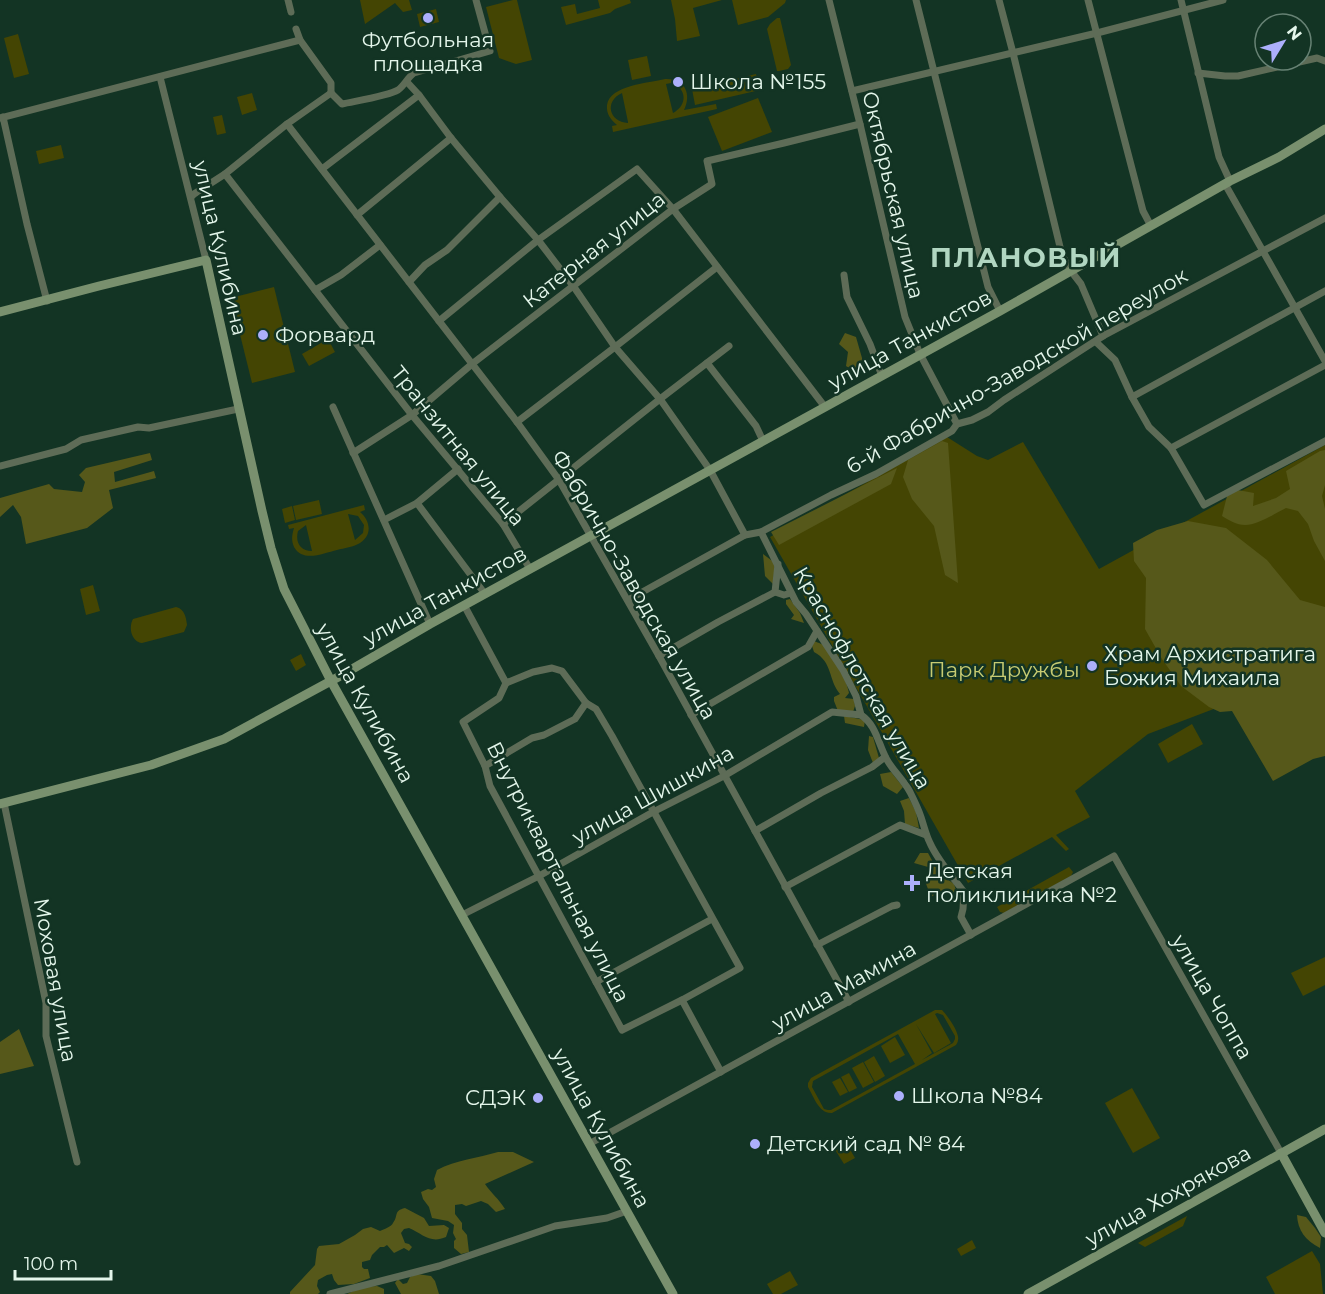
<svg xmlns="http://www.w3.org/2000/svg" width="1325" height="1294" font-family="Montserrat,sans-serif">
<rect width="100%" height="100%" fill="#133424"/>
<g fill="#444503" fill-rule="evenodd">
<polygon points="360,0 409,0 412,10 403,12 395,3 365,24"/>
<polygon points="513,0 517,0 532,60 516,64 499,58 486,7"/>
<polygon points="598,0 630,0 631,3 615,9 610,13 566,25 561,7 575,4 577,14 600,8"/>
<polygon points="671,0 722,0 693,8 700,36 677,41 675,19"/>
<polygon points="732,0 786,0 785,3 768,17 738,25"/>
<polygon points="436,9 439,22 420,27 417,14"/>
<polygon points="777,18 780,18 791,65 788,69 779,71 777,71 767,29 770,24"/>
<polygon points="18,34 29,74 14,78 4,38"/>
<polygon points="647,56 651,76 632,80 628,60"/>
<polygon points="756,74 760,90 695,105 692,89"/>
<path d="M665,79C685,78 692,94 684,110L716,104L717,109L613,132L612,126L617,125C611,120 606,114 607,105C610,85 649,83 665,79ZM671,83C687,88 688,105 673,113L666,84ZM622,93L628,122V123C609,122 604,101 622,93Z"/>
<polygon points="252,93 257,110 242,115 237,97"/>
<polygon points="758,98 772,132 722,151 708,117"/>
<polygon points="222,115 226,133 217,135 213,117"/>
<polygon points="61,145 64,158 39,164 36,151"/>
<polygon points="274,287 295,372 252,383 231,298"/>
<polygon points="328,339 335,352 309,366 302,354"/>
<polygon points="947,437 977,456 988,460 1023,442 1099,569 1325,445 1325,744 1232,702 1148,734 1075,791 1090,817 1056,835 1069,849 1066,851 1052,837 968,883 770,537"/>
<polygon points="319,500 322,514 296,520 293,506"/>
<path d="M364,505L365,510L360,512C370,520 373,535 360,543C354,547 344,548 337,550C324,553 303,563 294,547C291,540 292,535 294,528L289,529L288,525ZM348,514L358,516L364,525L363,533L355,540ZM306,525L312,551C300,551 295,542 298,531Z"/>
<polygon points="292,506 295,520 285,523 282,509"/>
<polygon points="93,585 100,611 86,615 80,589"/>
<path d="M176,607C185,609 186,618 187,625L184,632L142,643C132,642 128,628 133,619Z"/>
<polygon points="301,654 306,665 296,671 290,660"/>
<polygon points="1192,724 1203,744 1168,763 1158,744"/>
<polygon points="1069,867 1073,872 1071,876 1004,913 1000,912 997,907"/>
<polygon points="1325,957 1325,985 1303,996 1291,973"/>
<path d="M935,1010H942C947,1015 960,1033 958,1040C958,1042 957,1043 956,1045L832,1113C819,1114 814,1097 808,1087V1083L811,1078ZM937,1013L943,1015L955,1036V1039L953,1043L922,1060L932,1053L916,1024L934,1053L951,1043L935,1014ZM898,1034L915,1064L831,1110H828L824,1109L812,1087L813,1081Z"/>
<polygon points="895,1037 905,1055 890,1063 881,1046"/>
<polygon points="874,1056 885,1076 875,1082 864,1062"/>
<polygon points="863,1062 874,1082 863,1088 852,1068"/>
<polygon points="849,1073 857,1088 849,1092 841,1077"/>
<polygon points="840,1078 848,1092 840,1096 832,1082"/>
<polygon points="1132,1088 1160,1138 1133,1153 1105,1103"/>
<polygon points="845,1141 855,1158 844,1164 834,1148"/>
<polygon points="1187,1216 1183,1226 1145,1247 1138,1243"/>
<polygon points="972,1240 976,1248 961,1256 957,1249"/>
<polygon points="1312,1251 1320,1264 1323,1294 1275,1294 1266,1277"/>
<polygon points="790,1271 798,1285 781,1294 773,1294 767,1284"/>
</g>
<g fill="#56581a">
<polygon points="845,333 856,337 862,358 862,367 854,371 846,366 848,352 839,344"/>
<polygon points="942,441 948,443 958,583 945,575 934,526 912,499 903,477 908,460"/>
<path d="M1325,450V485L1322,496L1325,509V561L1314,541L1308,524L1298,511L1286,508C1274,514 1258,525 1245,525C1237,525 1228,520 1222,516L1227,496L1238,490L1254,493L1253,506L1276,498L1290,489L1286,471L1320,451Z"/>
<polygon points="150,453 152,460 114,472 115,482 154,471 156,478 109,490 113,508 87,528 26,544 21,517 13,505 0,517 0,498 49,484 54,489 82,492 85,482 79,475 86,468"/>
<polygon points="897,468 891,484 779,545 771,532"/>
<polygon points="1188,521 1226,528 1267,560 1300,600 1325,607 1325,756 1313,759 1273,781 1232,711 1220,712 1209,707 1181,686 1162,659 1145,629 1146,578 1134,561 1133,543 1157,530"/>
<polygon points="763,554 775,563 773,584 765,576"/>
<polygon points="790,599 800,613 804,623 791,619 794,615 786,604 786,600"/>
<path d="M814,641C819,643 823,644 827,648C835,656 847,681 849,693L845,698L854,699L855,706L853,712L838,711L834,701V697L840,694C828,680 833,662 814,652L812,646Z"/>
<polygon points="844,716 865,720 864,727 845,723"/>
<polygon points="869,736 873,737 879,758 873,763 868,750"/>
<polygon points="891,772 903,787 897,794 883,786 880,774"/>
<polygon points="909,798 916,812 919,828 905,824 904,811 900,801"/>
<polygon points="920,853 928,853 939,873 954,884 959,899 940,891 931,897 925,881 932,879 928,867 914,863"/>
<polygon points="19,1029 34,1066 0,1074 0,1042"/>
<path d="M498,1152H513L534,1162L485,1184C491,1193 499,1199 505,1209L496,1212L488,1204L481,1201L466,1206L462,1204L455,1205V1214L462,1223V1229L467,1235L469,1252L461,1254L454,1248V1241L456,1239L453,1233L454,1225L448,1221L432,1218L429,1207L423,1199L421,1192L428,1189L432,1190L436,1187L434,1179L437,1170C456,1160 478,1158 498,1152Z"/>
<path d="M405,1208L424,1218L429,1226L444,1225L449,1228L446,1237C430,1244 423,1234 409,1228L404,1229L401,1233L405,1243L409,1244L412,1247L409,1251L404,1248L394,1253L387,1245L384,1247H380L372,1255L370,1260L362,1262V1267L364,1269H368L370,1278L354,1284L338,1285L334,1280L332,1274L327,1275L318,1280L317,1286L320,1292L318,1294H290V1292L315,1265L317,1249L319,1246L339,1244L355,1235L363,1229L371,1227L380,1231C384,1229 391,1227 393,1223C399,1215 393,1211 405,1208Z"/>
<path d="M1297,1215L1306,1217L1315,1228L1321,1237L1320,1248C1305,1240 1298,1231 1297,1215Z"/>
<polygon points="417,1274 431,1276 435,1281 439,1294 401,1294 395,1283 398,1279 403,1284 407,1283 410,1277"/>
<polygon points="377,1286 384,1289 384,1294 347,1294 362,1287"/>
</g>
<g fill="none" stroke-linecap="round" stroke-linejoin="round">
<g stroke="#5e6c57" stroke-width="7">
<polyline points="288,0 291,12"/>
<polyline points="476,0 487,40"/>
<polyline points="829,0 860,124 905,317 920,354 957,424"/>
<polyline points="916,0 988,287 1000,311"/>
<polyline points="999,0 1013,53 1062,255 1071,271 1081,284 1103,336"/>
<polyline points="1088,0 1143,211 1151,226"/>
<polyline points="1181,0 1219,157 1230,181"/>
<polyline points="296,29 300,40 331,83 331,93"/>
<polyline points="1198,73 1225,76 1238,76 1317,58 1325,61"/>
<polyline points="160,77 206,260"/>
<polyline points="407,82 419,95 451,138 500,197 538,240 574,287 615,347 660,399 710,470 745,535"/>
<polyline points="852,91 1097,33 1223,0"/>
<path d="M331,93L342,104C355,101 388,96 398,90C405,85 407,78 414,73L490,51"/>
<polyline points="3,117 27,224 47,301"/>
<polyline points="0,118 300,40"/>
<polyline points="287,124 517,422 559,480 659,656 849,1002"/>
<polyline points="322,169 419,95"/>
<polyline points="225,174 412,415 503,524 530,569"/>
<polyline points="1225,184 1325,361"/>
<polyline points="191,197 194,194 225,174 287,124 331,93"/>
<polyline points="357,215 451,138"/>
<polyline points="844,275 847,297 870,344 882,376"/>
<polyline points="409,282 425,265 447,250 500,197"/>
<polyline points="315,290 341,275 380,245"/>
<polyline points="439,321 538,240 637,169 673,209 825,407"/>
<polyline points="1096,342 1115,360 1132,397 1149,427 1171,448 1204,505 1325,441"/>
<polyline points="707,363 756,426 763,441"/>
<polyline points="1132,397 1325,291"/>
<polyline points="333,407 430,624"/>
<polyline points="517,422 615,347 717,267"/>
<polyline points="1171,448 1325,365"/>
<polyline points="353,453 412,415 472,364 673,209 712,184 707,161 784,143 860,124"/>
<polyline points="0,466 66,449 81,440 138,427 149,428 238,409"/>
<polyline points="417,503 485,594"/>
<polyline points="384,520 417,503 458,469"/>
<polyline points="503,524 660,399 729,346"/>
<path d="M761,532L796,602L806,614L843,670L856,696L861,715C876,725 878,743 886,758C892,770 903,779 910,792C914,800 918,808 921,817C924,826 926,835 930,843C938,861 952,876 964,892L963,909L961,917L971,935"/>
<polyline points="778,564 775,592 784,595 791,593"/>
<polyline points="628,600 745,535 761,532 831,495 876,474 952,431 957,424 972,420 988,412 1004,400 1103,336 1325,218"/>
<polyline points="464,605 506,683 533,672 552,668 562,671 586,703 596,709 612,736 740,968 682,1000"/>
<polyline points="659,656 718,622 775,592"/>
<polyline points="506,683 499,698 463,722 485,766 490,786 622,1030 682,1000 721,1072"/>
<polyline points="691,715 808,647 817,631"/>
<polyline points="485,766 532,738 544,735 575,719 586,703"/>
<polyline points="4,803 46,1003 46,1036 77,1162"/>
<polyline points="755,831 821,793 872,767 885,757"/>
<polyline points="785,887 900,825 926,835"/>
<polyline points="462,915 539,876 653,812 724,776 832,712 861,715"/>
<polyline points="817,945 892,906 897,905"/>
<polyline points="596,982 712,919"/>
<polyline points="589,1144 1114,856 1281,1153"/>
<polyline points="330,1294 439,1266 555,1226 607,1218 627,1211"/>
</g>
<g stroke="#79906e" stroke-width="9">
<polyline points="0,312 99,286 206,260 262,511 271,548 284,589 331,681 673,1294"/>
<polyline points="0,804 151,765 224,739 342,675 430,624 1000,311 1230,181 1279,157 1325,129"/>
<polyline points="1281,1153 1325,1233"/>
<polyline points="1028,1294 1325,1129"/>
</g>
</g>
<g fill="#acaffb" stroke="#133424" stroke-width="2">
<circle cx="428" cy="18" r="6"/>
<circle cx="678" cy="82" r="6"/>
<circle cx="263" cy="335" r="6"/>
<circle cx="1092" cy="666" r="6"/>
<path d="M909 874h6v6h6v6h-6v6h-6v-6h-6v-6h6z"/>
<circle cx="899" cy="1096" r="6"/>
<circle cx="538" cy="1098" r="6"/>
<circle cx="755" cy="1144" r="6"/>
</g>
<g text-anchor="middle" stroke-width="5" stroke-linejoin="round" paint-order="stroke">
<g font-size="21" fill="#e4f6eb" stroke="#133424" text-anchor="start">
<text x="428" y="47" text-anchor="middle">Футбольная<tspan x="428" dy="24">площадка</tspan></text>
<text x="690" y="89">Школа №155</text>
<text x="275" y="342">Форвард</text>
<text x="1104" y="661">Храм Архистратига<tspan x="1104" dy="24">Божия Михаила</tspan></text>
<text x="926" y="878">Детская<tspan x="926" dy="24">поликлиника №2</tspan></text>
<text x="911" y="1103">Школа №84</text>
<text x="526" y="1105" text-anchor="end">СДЭК</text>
<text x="767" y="1151">Детский сад № 84</text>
</g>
<g font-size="21" fill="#e4f6eb" stroke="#133424">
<text transform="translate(893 195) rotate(77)" y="7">Октябрьская улица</text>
<text transform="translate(220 248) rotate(77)" y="7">улица Кулибина</text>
<text transform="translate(594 250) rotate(-38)" y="7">Катерная улица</text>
<text transform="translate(910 340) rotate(-29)" y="7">улица Танкистов</text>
<text transform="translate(1017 371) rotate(-30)" y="7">6-й Фабрично-Заводской переулок</text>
<text transform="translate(458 446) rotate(51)" y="7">Транзитная улица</text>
<text transform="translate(634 585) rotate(60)" y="7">Фабрично-Заводская улица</text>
<text transform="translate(445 596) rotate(-29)" y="7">улица Танкистов</text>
<text transform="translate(862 678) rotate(60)" y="7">Краснофлотская улица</text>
<text transform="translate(365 703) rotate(61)" y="7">улица Кулибина</text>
<text transform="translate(653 795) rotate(-29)" y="7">улица Шишкина</text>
<text transform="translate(558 872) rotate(63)" y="7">Внутриквартальная улица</text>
<text transform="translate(55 980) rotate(80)" y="7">Моховая улица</text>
<text transform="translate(844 986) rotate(-29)" y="7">улица Мамина</text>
<text transform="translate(1212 997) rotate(60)" y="7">улица Чоппа</text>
<text transform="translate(601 1128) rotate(61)" y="7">улица Кулибина</text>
<text transform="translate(1168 1196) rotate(-29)" y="7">улица Хохрякова</text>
</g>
<g font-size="21" fill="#c7cb72" stroke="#133424">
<text x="1004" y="677">Парк Дружбы</text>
</g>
<g font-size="27" font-weight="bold" letter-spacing="1.5" fill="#b1d6c1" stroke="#133424">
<text x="1026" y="267">ПЛАНОВЫЙ</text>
</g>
</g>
<g transform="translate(1283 42) rotate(52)"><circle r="28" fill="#133424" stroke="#678274" stroke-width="1.5"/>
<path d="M0-4.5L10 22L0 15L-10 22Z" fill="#acaffb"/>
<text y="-9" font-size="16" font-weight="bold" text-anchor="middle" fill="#e4f6eb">N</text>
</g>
<path d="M15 1270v9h96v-9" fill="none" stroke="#e4f6eb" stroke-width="3"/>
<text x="24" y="1270" font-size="18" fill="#e4f6eb" stroke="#133424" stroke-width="4.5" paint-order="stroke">100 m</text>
</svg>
